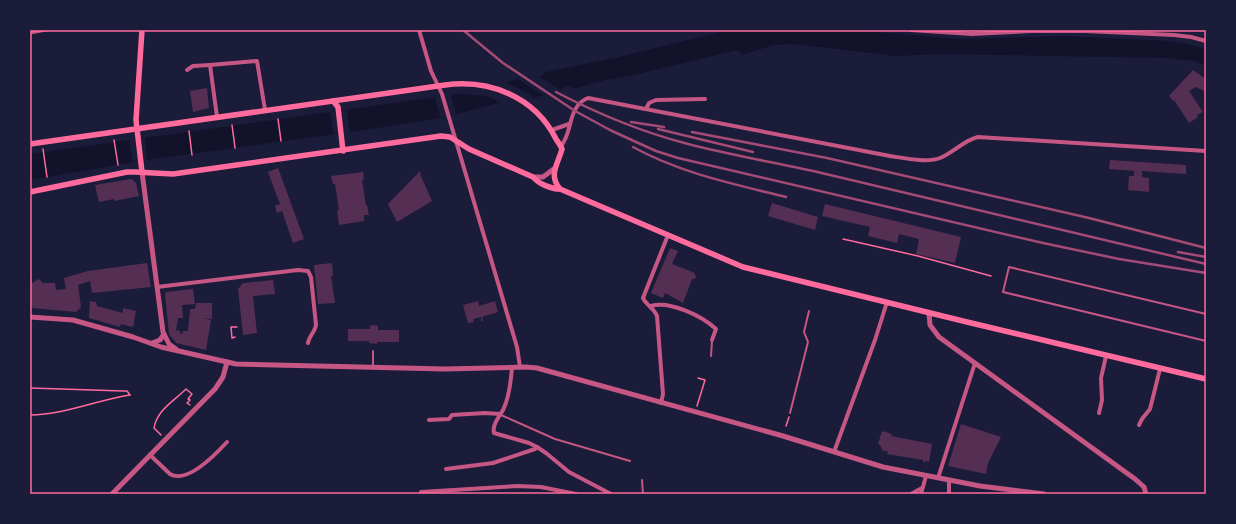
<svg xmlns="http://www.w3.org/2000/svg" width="1236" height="524" font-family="Signika,sans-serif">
<rect width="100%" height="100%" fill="#1b1b3a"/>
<polygon fill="#12122b" points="729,30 851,30 962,39 1065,36 1168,41 1188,44 1206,49 1206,66 1195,61 1166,58 942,54 896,56 803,45 791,44 773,45 742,55 737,50 630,76 605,80 573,89 572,87 566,86 561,90 533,98 498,103 442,118 350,132 146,160 30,180 30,154 466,93 518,79 541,76 546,72 619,57"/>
<g fill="#1b1b3a">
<polygon points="538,76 561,90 543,95 518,79"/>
<polygon points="504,81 529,94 533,98 501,103 494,99 484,96 453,93 475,90"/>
<polygon points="450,93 456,114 441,119 434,96"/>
<polygon points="347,110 350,133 333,134 330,112"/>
<polygon points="145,137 147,160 133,162 129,139"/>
</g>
<g fill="#542f53">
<polygon points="1193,70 1206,79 1206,92 1196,87 1189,91 1203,112 1197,115 1198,117 1189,123 1174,100 1173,101 1169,96"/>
<polygon points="207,88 209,108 193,112 190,91"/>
<polygon points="1110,160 1186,165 1186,174 1142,171 1142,177 1149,178 1149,192 1128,190 1129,176 1134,176 1134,171 1109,169"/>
<polygon points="278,168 304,239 293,243 282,211 277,213 275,206 280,204 268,172"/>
<polygon points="420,171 421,176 432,201 397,222 388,204"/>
<polygon points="363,172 364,179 362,180 366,206 367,205 369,215 364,215 364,221 339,225 337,210 339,210 335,184 333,184 331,176"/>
<polygon points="131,179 136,183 139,196 114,201 114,199 99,202 95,185"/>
<polygon points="772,203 818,217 815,230 768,216"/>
<polygon points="825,204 961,237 955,263 916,254 919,239 899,234 897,243 868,236 870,227 822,216"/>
<polygon points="670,248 678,251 672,264 695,273 694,274 696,276 695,279 692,279 683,303 665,293 663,298 651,293"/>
<polygon points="147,263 151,287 92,293 90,281 78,285 81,307 76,312 31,308 30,307 30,272 31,271 32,283 39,279 43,283 55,283 56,290 66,289 64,278 88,271"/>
<polygon points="332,263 333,276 331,276 335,303 318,304 314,265"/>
<polygon points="273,280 275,294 253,296 257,333 243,335 238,289 243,283"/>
<polygon points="193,289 195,304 182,305 183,318 178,318 176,330 180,331 180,333 182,334 183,331 188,331 190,309 195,309 196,303 212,303 212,319 202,318 211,320 206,350 176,343 169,334 165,294 166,292"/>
<polygon points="90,301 96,302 97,306 123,313 123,308 136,311 133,327 121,324 120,327 89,318"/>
<polygon points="478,301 479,306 495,301 498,312 482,317 483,321 481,321 481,317 473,319 474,322 468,323 463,305"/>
<polygon points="372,325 378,326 378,330 399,330 399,342 377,342 377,344 369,343 369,341 348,341 348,329 370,329 370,326"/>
<polygon points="961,424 1001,437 988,463 986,474 948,466"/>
<polygon points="882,431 892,434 891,436 932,444 929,462 926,461 924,463 923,460 887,454 888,451 883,451 880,445 878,444"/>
</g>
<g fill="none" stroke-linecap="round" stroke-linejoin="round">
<g stroke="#ff6b9d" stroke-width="1.5">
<polyline points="278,119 281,141"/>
<polyline points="232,125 235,148"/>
<polyline points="189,131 192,155"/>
<polyline points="114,140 118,165"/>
<polyline points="43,149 47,177"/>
<polyline points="843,239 918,256 991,276"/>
<polyline points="235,337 232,338 231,327 237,327"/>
<polyline points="30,388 123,391 127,391 130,395"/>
<polyline points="697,406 705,380 698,378"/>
<path d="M30,415C64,415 97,400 130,395"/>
<polyline points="786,426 789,417"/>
<path d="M161,435L154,428C157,410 174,401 186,389L192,394L188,399L190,400L187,403L190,405"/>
</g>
<g stroke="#c65784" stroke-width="2">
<polyline points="1206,314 1009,267 1003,292 1206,341"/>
<polyline points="711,356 712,341"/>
<polyline points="373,366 373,351"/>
<polyline points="790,413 808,342 804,332 809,311"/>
<polyline points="501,415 555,439 630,461"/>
<polyline points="642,480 643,494"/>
</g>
<polyline stroke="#c65784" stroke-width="3" points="30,33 46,30"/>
<g stroke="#c65784" stroke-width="4">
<polyline points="419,30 431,71 442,94 517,347 520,367"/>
<polyline points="911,30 972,34 1032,31 1085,31 1174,35 1191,37 1206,41"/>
<polyline points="187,70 193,66 210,65"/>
<polyline points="646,109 649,103 656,100 705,99"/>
<polyline points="217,117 210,65 257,61 265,110"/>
<polyline points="552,130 569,124"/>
<path d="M561,146C573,133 567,106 588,98L890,156C904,158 927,163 940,158C953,153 964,140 978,137L1206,151"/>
<path d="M157,287L298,270L308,271L311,277L316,325C315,332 309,336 308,343"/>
<path d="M651,306C669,300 702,316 716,329L712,340"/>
<path d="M512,367C511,381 509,398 503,410C499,417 492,425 494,433L529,443L537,447L546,453L569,472L611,494"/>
<path d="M661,403L663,394L657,316C654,308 646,305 643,298L668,235"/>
<polyline points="1099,413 1102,400 1101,378 1106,356"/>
<polyline points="429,420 449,419 452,415 485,413 500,414"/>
<polyline points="1139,425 1142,419 1150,409 1160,369"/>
<polyline points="834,452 875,340 887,302"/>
<path d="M150,455L170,474C187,484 216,454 227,442"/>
<polyline points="446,469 493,463 535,449 537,447"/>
<polyline points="938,478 975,363"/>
<polyline points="949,480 949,494"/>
<polyline points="421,492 518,486 541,487 576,494"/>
<polyline points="911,494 922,488"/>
<polyline points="921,494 926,476"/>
</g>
<g stroke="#c65784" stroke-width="5">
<polyline points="142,172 163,332 169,344 176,349"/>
<polyline points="533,177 543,177 555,168"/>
<polyline points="929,313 930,325 939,337 1135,479 1144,487 1146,494"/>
<polyline points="30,317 73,320 133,337 161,347 236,364 445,369 526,367 537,368 783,436 883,467 980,486 1044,494"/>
<polyline points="152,343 160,340 164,334"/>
<polyline points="112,494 215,389 223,377 227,362"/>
</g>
<g stroke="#ff6b9d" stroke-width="5.5">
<polyline points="333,101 338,107 343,151"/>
<path d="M30,144L445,85C490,79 535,97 556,139C558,142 561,146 562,149C558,164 548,175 560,189"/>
<polyline points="142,172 136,120 142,30"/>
<path d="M30,192L127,172H135L173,174L441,136L450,137L469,149L533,177C539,184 551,189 560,189L743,267L967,322L1206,379"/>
</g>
<g stroke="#a44b75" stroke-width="2.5">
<polyline points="463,30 503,63 575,111 610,130 636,142 656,151 678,158 1043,243 1119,259 1206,273"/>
<path d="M556,92C598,114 642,132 688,144C735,156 783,164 830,175C956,204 1081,234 1206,264"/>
<polyline points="631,122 664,127"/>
<polyline points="658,129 753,152"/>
<polyline points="692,132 827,158 1089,218 1206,248"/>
<path d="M633,147C680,173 734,184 786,197"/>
<polyline points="1178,252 1206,257"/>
</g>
</g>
<rect width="1236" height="524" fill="none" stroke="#1b1b3a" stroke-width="62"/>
<rect x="31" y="31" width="1174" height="462" fill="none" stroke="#ff6b9d" stroke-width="1.5"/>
</svg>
